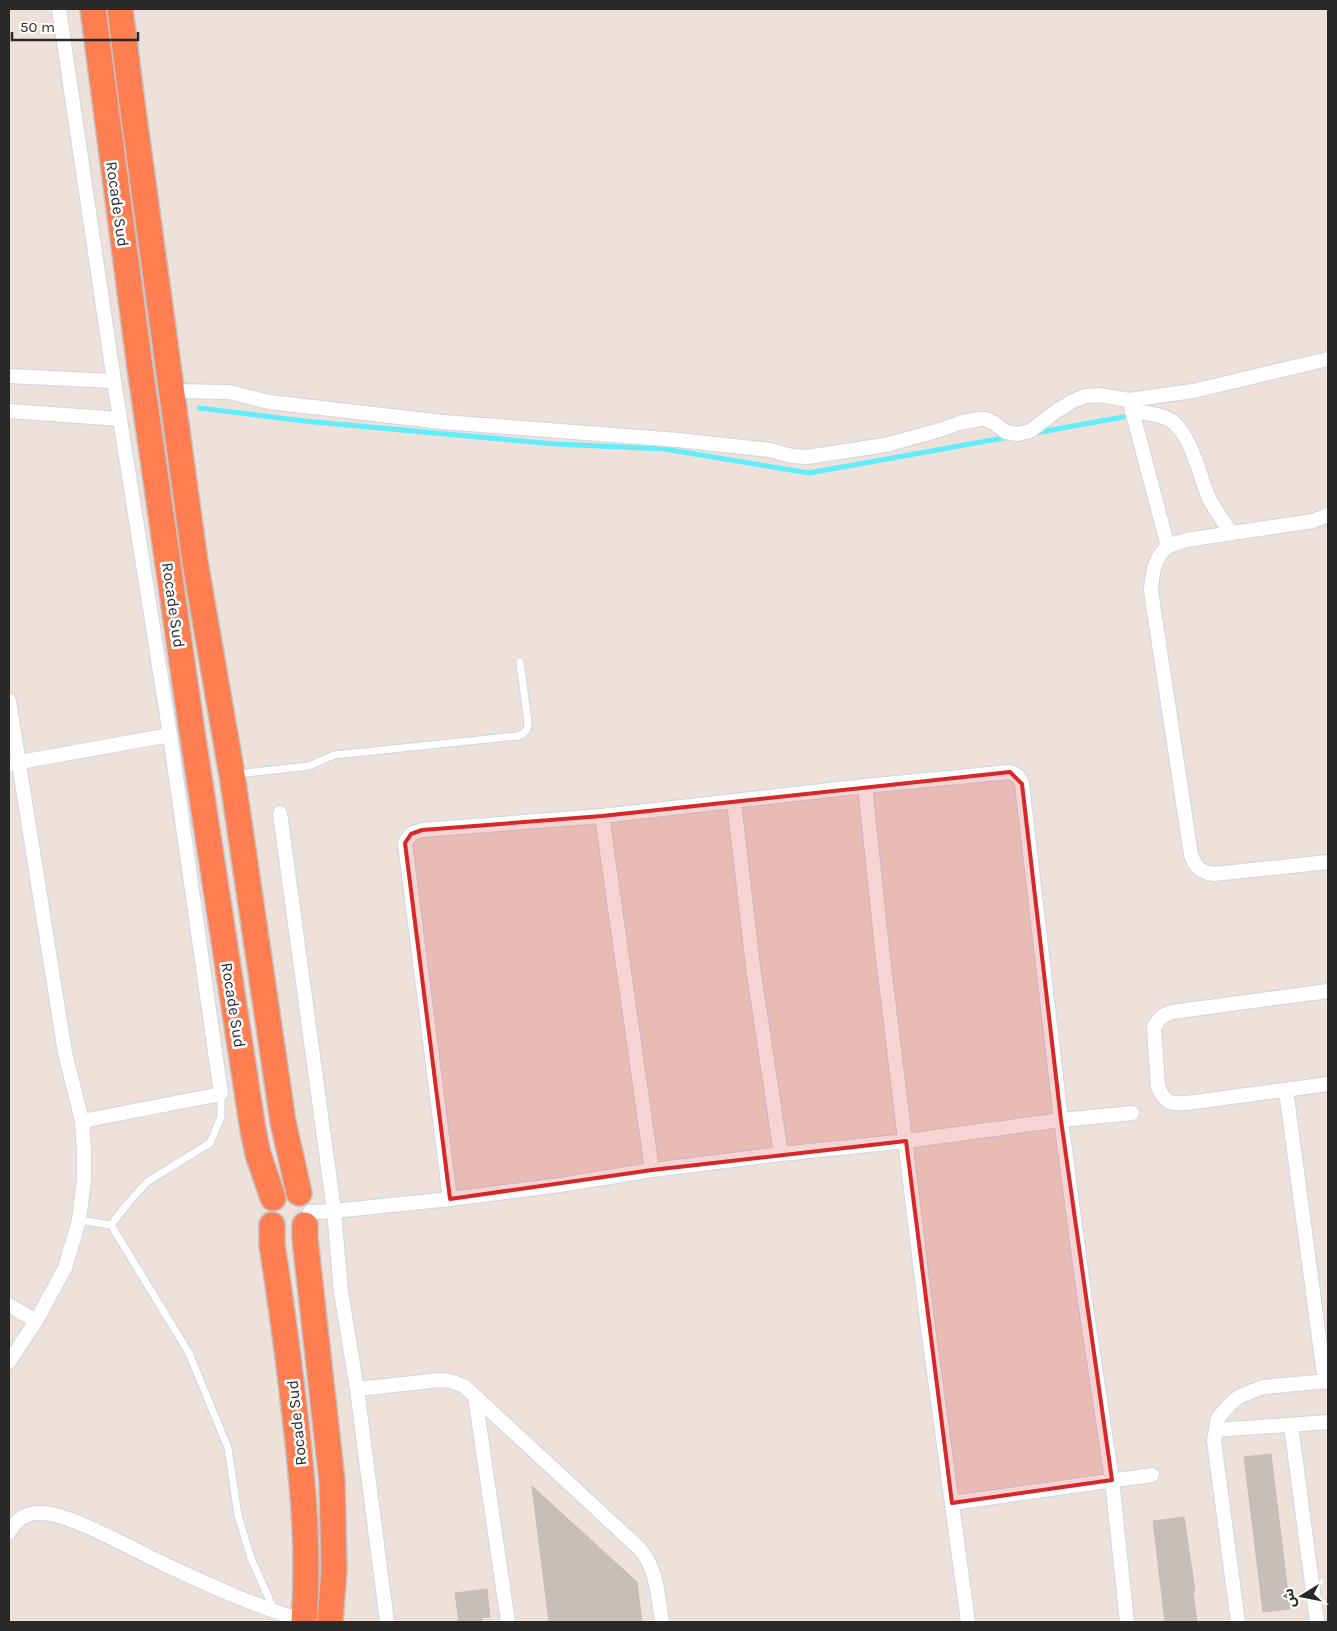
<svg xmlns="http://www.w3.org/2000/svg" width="1337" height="1631" font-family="Karla,'Noto Sans Arabic',sans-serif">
<rect width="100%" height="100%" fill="#ede1d9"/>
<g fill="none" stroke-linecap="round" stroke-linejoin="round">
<g stroke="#61edfa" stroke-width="5">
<polyline points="199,408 304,421 555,444 664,449 809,473 1009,437"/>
<polyline points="1035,433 1123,417"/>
</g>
</g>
<g fill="#c8beb9" stroke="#c8bdb3">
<polygon points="1271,1454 1290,1609 1263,1612 1244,1457"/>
<polygon points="532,1486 637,1582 642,1622 549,1622"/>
<polygon points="1184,1517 1195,1591 1193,1591 1197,1622 1165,1622 1153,1521"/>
<polygon points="487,1589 490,1617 481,1618 482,1622 459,1622 455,1593"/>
</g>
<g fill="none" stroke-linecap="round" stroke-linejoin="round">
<g stroke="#ced6e4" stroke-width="9">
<g id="lane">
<path d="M237,774L309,766L334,755L518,736C526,733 528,730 528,722L520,662"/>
<polyline points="79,1220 111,1225 189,1353 228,1448 238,1515 251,1558 274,1610"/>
<polyline points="111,1225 128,1203 147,1182 210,1143 221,1117 221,1094"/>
</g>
</g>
<g stroke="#ced6e4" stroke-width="16">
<g id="street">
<polyline points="59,9 114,381 170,735 221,1094 82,1121"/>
<polyline points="9,376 114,381"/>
<polyline points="171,391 229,392 269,402 443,422 678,440 770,450 792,456 807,457 885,445 940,430 959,423 980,419 986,419 994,423 1006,432 1018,434 1030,431 1058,410 1073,401 1085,396 1099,395 1129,400 1193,391 1328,359"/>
<polyline points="1130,403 1168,547"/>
<polyline points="9,411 120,419"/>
<path d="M1132,411C1145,413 1163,414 1173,422C1192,438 1199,474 1208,496C1214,509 1223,521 1231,533"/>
<path d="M1328,515L1313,521L1186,540C1180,542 1172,544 1167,547C1154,558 1152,575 1151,591L1191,855C1196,868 1200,872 1214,874L1328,862"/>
<polyline points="9,701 65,1053 82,1121 84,1150 84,1180 79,1220 65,1268 36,1321 9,1362"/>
<polyline points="9,764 170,735"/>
<polyline points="865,786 883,958 926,1313 968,1622"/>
<polyline points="734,801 753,967 781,1154"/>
<polyline points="280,813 334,1211 341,1292 357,1389 387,1622"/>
<polyline points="602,816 652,1170"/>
<path d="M1328,991L1172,1012C1162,1015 1158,1019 1154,1028L1158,1087C1165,1103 1170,1104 1187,1103L1328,1084"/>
<polyline points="1286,1090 1325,1382"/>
<polyline points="450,1199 405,843 411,834 422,830 602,816 865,786 1010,772 1018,776 1022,784 1061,1120 1084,1294 1112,1480 1127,1622"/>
<polyline points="310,1212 334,1211 450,1199 560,1185 652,1170 781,1154 906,1141 1061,1120 1132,1113"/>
<polyline points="9,1305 36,1321"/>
<path d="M357,1389L441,1380L450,1381L464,1386L640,1549C657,1569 658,1597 662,1622"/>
<polyline points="475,1396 508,1622"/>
<polyline points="1291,1425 1317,1622"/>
<polyline points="1216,1430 1328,1422"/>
<polyline points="952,1503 1152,1475"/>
<path d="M9,1532C15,1522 23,1514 36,1513C64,1509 137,1552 166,1565C211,1586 257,1607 305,1621"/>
<polyline points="1238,1622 1214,1441 1218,1418 1230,1404 1240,1396 1263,1387 1328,1381"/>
</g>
</g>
<g stroke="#c3c3c3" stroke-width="28">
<g id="highway">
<polyline points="93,9 140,368 192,732 253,1130 258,1154 273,1198"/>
<polyline points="120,9 132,103 195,562 232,775 283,1122 299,1193"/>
<path d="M272,1225V1245C282,1308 290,1370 297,1433C304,1496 309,1559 304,1622"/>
<polyline points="305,1225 305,1239 332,1481 334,1569 330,1622"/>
</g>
</g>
<use href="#lane" stroke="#fff" stroke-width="7"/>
<use href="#street" stroke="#fff" stroke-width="14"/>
<use href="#highway" stroke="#ff7e52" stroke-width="25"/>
</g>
<path fill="#d62828" fill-opacity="0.2" stroke="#d62828" stroke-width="4" stroke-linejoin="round" d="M1010,772L1022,784L1061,1120L1112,1480L952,1503L906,1141L652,1170L450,1199L405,843L411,834L422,830L602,816Z"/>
<g text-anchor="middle" stroke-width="5" stroke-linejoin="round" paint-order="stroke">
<g font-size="16" fill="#292929" stroke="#fff">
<text transform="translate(118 204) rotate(82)" y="6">Rocade Sud</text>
<text transform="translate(174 605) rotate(82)" y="6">Rocade Sud</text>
<text transform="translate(234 1005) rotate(81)" y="6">Rocade Sud</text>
<text transform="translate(296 1423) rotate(-96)" y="6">Rocade Sud</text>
</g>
</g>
<rect width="1337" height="1631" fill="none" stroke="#292929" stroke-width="20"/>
<g transform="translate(1302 1596) rotate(260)" stroke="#ffffff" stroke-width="4" paint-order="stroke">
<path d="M0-4L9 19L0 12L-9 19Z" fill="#292929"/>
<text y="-8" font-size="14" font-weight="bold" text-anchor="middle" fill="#292929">ش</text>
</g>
<path d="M12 32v8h126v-8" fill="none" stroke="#292929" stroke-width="2.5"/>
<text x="20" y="32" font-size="15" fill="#292929" stroke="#ffffff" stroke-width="4" paint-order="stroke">50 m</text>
</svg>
